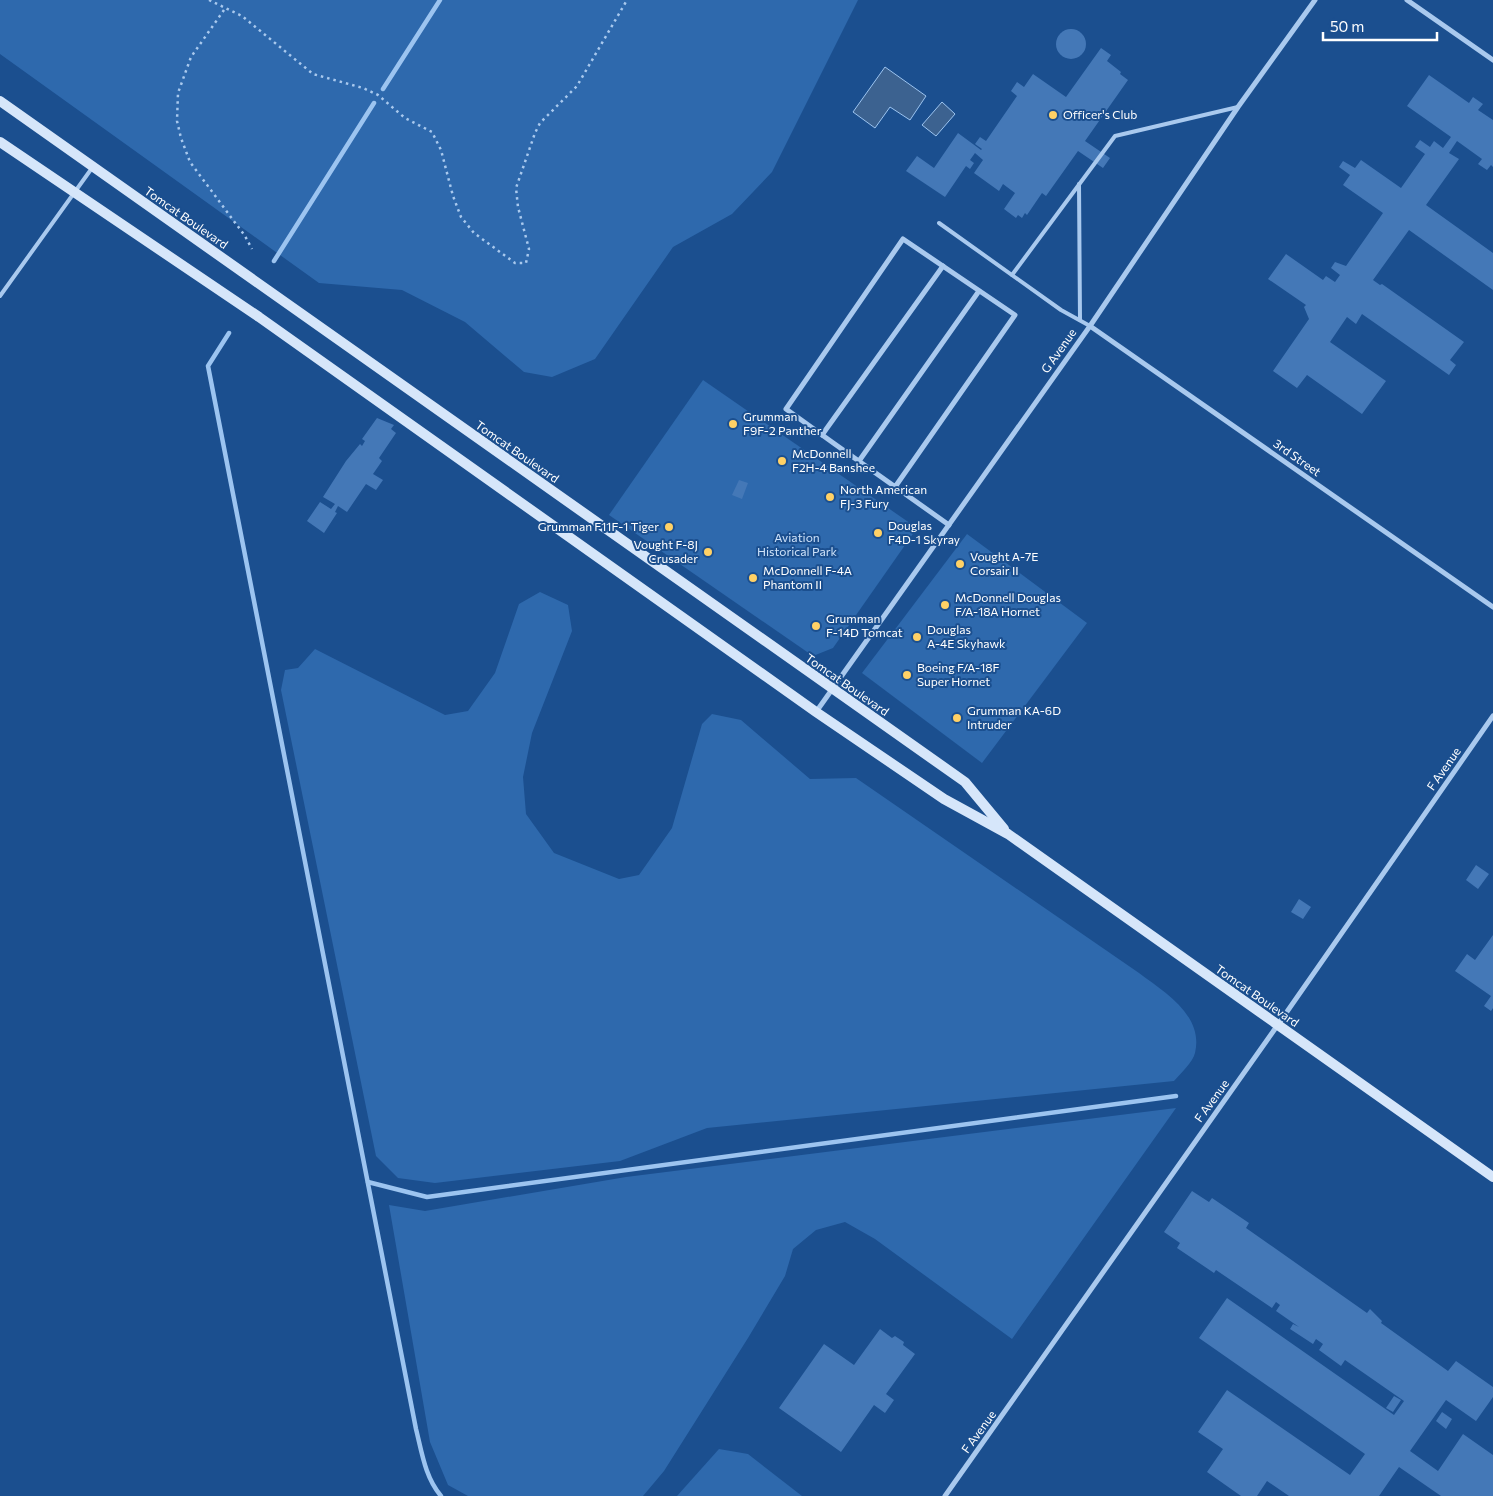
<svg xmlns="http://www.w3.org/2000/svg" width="1493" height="1496" font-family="Commissioner,sans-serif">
<rect width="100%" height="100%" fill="#1b4f8f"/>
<g fill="#2e69ad">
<polygon points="0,0 858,0 772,172 732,214 673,247 595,359 552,377 524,372 465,322 402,290 319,283 0,54"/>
<polygon points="703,380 917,528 833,648 813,656 609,515"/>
<polygon points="967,534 1087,623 982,763 862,673"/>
<path d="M540,592L568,605L572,631L532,733L523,777L526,814L554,853L619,879L639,875L672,828L702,724L712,714L741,720L810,779L856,778L1139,973C1164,992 1204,1015 1195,1053C1193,1062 1180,1074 1174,1081L707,1128L620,1161L435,1183L398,1178L376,1156L281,690L285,670L298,668L315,649L445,715L468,711L495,673L519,604Z"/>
<polygon points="1176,1108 1012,1339 875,1239 845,1222 816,1230 793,1249 785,1276 748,1338 664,1471 643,1496 468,1496 448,1485 430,1442 389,1205 425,1211 626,1177"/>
<polygon points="719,1449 748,1454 802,1496 677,1496"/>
</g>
<g fill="#3c6290" stroke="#9cc4f0">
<polygon points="885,67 926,96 910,120 890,107 875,128 853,112"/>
<polygon points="942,102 955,114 936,136 922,125"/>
</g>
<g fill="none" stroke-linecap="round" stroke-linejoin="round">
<g stroke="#9cc4f0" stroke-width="4.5">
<polyline points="383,89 440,0"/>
<polyline points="274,261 374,103"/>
<path d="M229,333L208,366L416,1429C422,1453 425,1477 441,1496"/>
<polyline points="368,1182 427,1197 1176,1096"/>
</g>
</g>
<g fill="#4478b7">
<circle cx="1071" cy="44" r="15"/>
<polygon points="1101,48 1111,55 1107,61 1121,72 1120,74 1128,80 1085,141 1110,158 1103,168 1078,151 1046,196 1042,193 1027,215 1025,213 1022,218 1018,215 1016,218 1004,209 1015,193 1003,184 999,191 974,173 983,160 975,153 970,160 974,163 970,169 966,166 945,197 906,171 917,156 934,168 958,133 981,150 982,149 975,144 980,137 986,141 1017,96 1011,91 1017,82 1024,87 1033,74 1066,97"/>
<polygon points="1429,75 1469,103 1473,97 1483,104 1478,110 1493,120 1493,167 1491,165 1487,170 1478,164 1482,159 1457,141 1449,153 1459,159 1426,205 1493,253 1493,290 1409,230 1373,280 1380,285 1382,284 1464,342 1450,360 1456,365 1449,375 1362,314 1356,324 1347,317 1330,342 1386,381 1362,414 1307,375 1297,388 1273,371 1309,319 1304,307 1306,305 1268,279 1286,254 1323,280 1326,276 1335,282 1340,275 1331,268 1335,262 1346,266 1383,213 1343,185 1350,175 1339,167 1343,161 1355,168 1361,160 1401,188 1425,154 1415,147 1420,140 1430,147 1434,141 1443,148 1451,137 1407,106"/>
<polygon points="377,418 394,425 391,429 396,433 379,458 382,461 373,474 383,480 376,490 366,484 347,512 338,506 335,512 337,513 324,533 307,521 320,502 331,509 335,504 323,497 346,461 360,444 362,446 365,441 362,439"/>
<polygon points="739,480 748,483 742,499 732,495"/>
<polygon points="1476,865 1489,874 1478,889 1466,880"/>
<polygon points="1299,899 1311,907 1303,919 1291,912"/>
<polygon points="1493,935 1493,1008 1491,1011 1484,1006 1491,996 1455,971 1467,954 1475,960"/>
<polygon points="1192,1191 1209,1202 1212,1198 1249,1223 1246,1228 1367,1313 1370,1309 1382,1321 1381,1323 1448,1371 1456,1361 1493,1387 1493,1397 1476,1421 1446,1400 1410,1451 1438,1471 1463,1434 1493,1455 1493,1496 1441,1496 1399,1467 1379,1496 1289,1496 1267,1481 1257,1496 1241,1496 1207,1472 1223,1449 1198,1432 1227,1390 1350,1475 1365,1454 1199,1338 1227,1298 1394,1415 1404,1401 1345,1360 1341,1366 1319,1350 1323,1344 1316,1339 1313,1344 1290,1329 1293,1324 1299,1327 1276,1311 1280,1305 1276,1302 1272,1308 1216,1270 1214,1273 1177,1248 1180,1243 1164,1232"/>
<polygon points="880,1329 892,1338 895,1336 904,1342 903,1345 915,1354 886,1394 894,1400 885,1413 874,1405 841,1452 779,1408 824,1344 854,1365"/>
<polygon points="1394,1396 1401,1400 1393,1412 1386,1408"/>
<polygon points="1442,1412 1452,1419 1446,1429 1436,1421"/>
</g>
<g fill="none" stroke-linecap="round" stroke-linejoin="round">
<g stroke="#a9c9ee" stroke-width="2.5" stroke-dasharray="2.5 4" stroke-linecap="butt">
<polyline points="209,0 242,16 313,74 363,88 378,95 405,118 432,132 441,150 453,196 461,217 474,233 515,263 526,263 529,249 518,207 516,188 535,133 540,123 577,86 627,0"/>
<polyline points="224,10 191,57 178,93 177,121 181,138 190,162 245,236 252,249"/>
</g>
<g stroke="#a9c9ee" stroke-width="4">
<polyline points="1079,184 1080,320"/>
<polyline points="939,223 1061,310 1090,326"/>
<polyline points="1012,275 1115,136 1238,107"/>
<polyline points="0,296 92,168"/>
</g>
<g stroke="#a9c9ee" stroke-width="5">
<polyline points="1407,0 1493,60"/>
<polyline points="1090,326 1493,607"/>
<polyline points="822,435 943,266"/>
<polyline points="859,461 979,291"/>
<path d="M895,487L1015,315L903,239L786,409C840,448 894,486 949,525"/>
<polyline points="816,712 1090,326 1238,107 1315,0"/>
<polyline points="945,1496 1277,1026 1493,716"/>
</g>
<g stroke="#d6e6fa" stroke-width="10">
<polyline points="0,101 965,782 1004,829"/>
<polyline points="0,142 259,317 816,712 944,799 1008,834 1493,1177"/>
</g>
</g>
<g fill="#ffd166" stroke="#1b4f8f" stroke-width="2">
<circle cx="1053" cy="115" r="5"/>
<circle cx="733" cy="424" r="5"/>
<circle cx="782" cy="461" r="5"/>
<circle cx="830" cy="497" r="5"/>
<circle cx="669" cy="527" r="5"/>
<circle cx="878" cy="533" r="5"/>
<circle cx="708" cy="552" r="5"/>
<circle cx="960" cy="564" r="5"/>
<circle cx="753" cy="578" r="5"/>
<circle cx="945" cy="605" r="5"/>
<circle cx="816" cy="626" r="5"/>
<circle cx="917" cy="637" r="5"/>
<circle cx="907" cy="675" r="5"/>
<circle cx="957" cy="718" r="5"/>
</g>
<g text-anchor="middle" stroke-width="4" stroke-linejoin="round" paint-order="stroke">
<g font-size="12" fill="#fff" stroke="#1b4f8f" text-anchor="start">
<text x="1063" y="119">Officer's Club</text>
<text x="743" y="421">Grumman<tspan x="743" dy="14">F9F-2 Panther</tspan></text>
<text x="792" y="458">McDonnell<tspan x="792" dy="14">F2H-4 Banshee</tspan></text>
<text x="840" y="494">North American<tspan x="840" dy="14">FJ-3 Fury</tspan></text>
<text x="888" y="530">Douglas<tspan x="888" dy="14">F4D-1 Skyray</tspan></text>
<text x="659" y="531" text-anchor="end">Grumman F11F-1 Tiger</text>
<text x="698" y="549" text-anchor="end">Vought F-8J<tspan x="698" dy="14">Crusader</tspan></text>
<text x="970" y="561">Vought A-7E<tspan x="970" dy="14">Corsair II</tspan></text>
<text x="763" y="575">McDonnell F-4A<tspan x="763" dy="14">Phantom II</tspan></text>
<text x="955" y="602">McDonnell Douglas<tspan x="955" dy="14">F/A-18A Hornet</tspan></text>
<text x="826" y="623">Grumman<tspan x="826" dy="14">F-14D Tomcat</tspan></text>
<text x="927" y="634">Douglas<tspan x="927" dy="14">A-4E Skyhawk</tspan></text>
<text x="917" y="672">Boeing F/A-18F<tspan x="917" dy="14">Super Hornet</tspan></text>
<text x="967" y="715">Grumman KA-6D<tspan x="967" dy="14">Intruder</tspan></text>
</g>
<g font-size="12" fill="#fff" stroke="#1b4f8f">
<text transform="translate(186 218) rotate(35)" y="4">Tomcat Boulevard</text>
<text transform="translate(1059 351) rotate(-55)" y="4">G Avenue</text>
<text transform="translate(517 452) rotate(35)" y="4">Tomcat Boulevard</text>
<text transform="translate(1297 458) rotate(35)" y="4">3rd Street</text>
<text transform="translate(847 685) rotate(35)" y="4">Tomcat Boulevard</text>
<text transform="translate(1444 769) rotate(-55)" y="4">F Avenue</text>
<text transform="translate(1257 996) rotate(35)" y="4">Tomcat Boulevard</text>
<text transform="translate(1212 1101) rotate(-54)" y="4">F Avenue</text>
<text transform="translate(979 1432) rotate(-54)" y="4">F Avenue</text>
</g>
<g font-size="12" fill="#cfe3fa" stroke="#1b4f8f">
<text x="797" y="542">Aviation<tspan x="797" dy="14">Historical Park</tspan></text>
</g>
</g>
<path d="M1323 32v8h114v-8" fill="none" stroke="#ffffff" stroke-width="2.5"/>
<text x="1330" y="32" font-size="15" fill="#ffffff" stroke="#1b4f8f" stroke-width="4" paint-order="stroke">50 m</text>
</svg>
